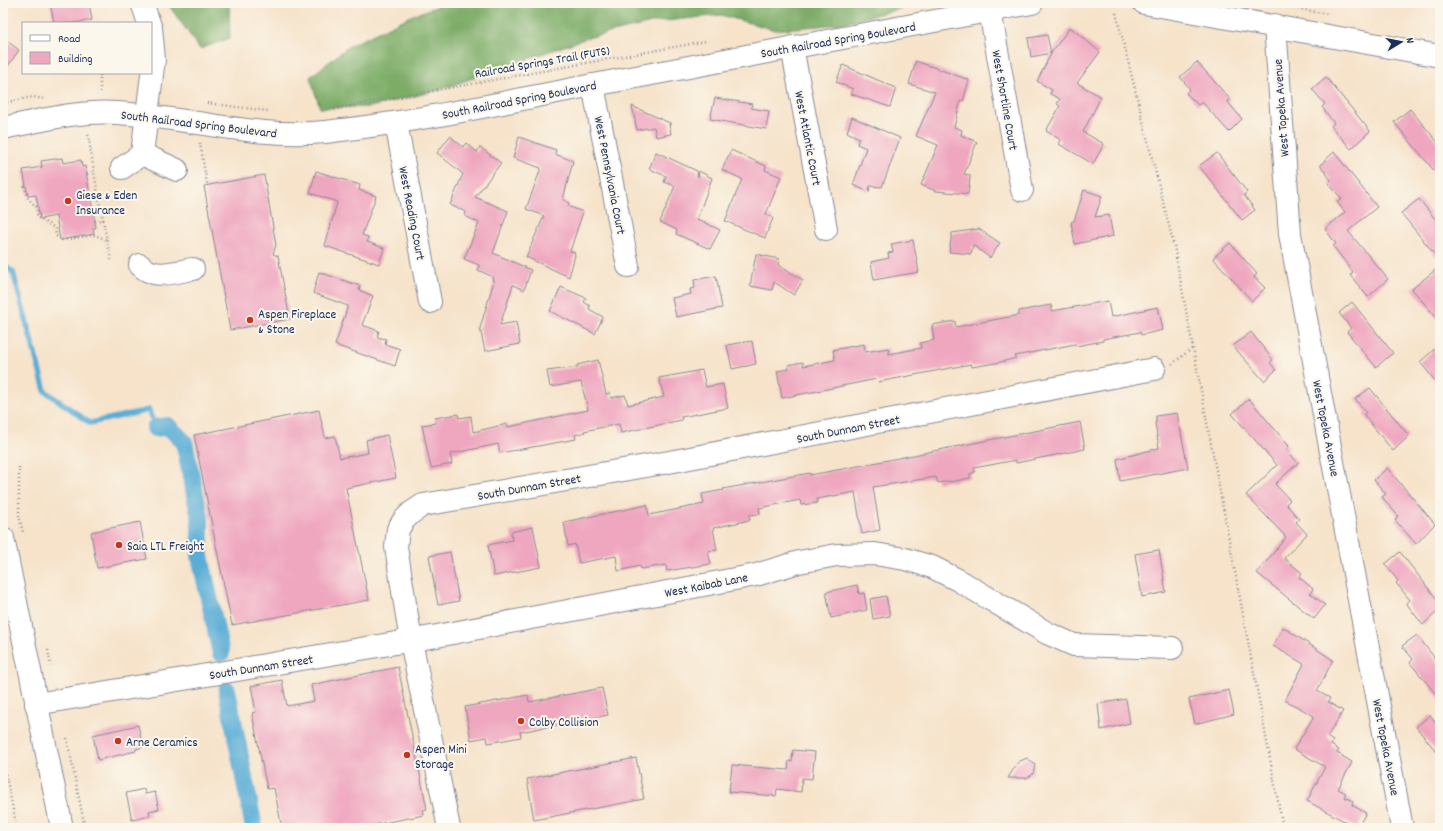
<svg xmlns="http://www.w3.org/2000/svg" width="1443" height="831" font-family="Dekko,sans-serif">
<rect width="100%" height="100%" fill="#fbf7ec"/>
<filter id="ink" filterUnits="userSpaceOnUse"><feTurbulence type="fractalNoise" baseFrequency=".025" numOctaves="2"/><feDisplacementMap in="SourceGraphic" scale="8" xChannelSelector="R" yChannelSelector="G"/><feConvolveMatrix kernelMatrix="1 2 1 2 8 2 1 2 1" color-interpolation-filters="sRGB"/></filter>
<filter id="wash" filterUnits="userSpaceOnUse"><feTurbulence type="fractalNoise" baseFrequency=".012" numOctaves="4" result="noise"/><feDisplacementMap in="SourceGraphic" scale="16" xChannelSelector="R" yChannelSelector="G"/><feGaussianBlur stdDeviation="0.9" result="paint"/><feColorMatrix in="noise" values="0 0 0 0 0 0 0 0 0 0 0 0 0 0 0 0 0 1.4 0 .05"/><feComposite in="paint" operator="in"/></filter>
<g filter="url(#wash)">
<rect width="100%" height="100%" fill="#f6e3ca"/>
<g fill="#7cac66" stroke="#4c6e62">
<polygon points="167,3 229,3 230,38 200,49"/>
<polygon points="447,3 922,3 840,24 775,30 721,15 656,22 587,38 439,90 370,107 320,108 310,77 349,46 413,15"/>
</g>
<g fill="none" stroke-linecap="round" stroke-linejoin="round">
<polyline stroke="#5aadd6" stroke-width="5.5" points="3,265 13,272 45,391 90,423 149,410 155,428"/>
<g stroke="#5aadd6" stroke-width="18">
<polyline points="155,428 168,426 184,442 200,518 200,556 221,653"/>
<polyline points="227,690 254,828"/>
</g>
</g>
<g id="blocks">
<g fill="#efa7c0">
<polygon points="50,3 89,3 92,20 74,23 54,23"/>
<polygon points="1070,27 1100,52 1077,83 1101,97 1083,132 1104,144 1093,164 1059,144 1061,140 1046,131 1060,106 1057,104 1060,99 1050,94 1052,90 1037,81 1052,52"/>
<polygon points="1047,35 1051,53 1031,57 1028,38"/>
<polygon points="3,38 19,50 3,73"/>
<polygon points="916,61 969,80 963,101 961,100 954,127 962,130 961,135 977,142 964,174 970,175 970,178 968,194 936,191 921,185 938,145 916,136 935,92 909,84"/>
<polygon points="1197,62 1230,99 1228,102 1242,119 1229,132 1202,102 1198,105 1186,93 1190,89 1180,77"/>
<polygon points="843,65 896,88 890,107 851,94 853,89 836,82"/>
<polygon points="1326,77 1370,131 1351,149 1331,126 1334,123 1322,107 1325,104 1312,89"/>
<polygon points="715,98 752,104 751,108 769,111 766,129 710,119"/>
<polygon points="632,106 672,124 669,124 671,134 656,137 654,127 637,130"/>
<polygon points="1410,109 1440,145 1440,178 1394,122"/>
<polygon points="852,117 900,138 882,187 870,186 869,192 853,185 866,148 857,144 859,138 847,132"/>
<polygon points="450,136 463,147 466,143 477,152 480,147 501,163 475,197 508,211 493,253 531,270 524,290 513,285 500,325 516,322 520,344 485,351 480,328 494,281 492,280 493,277 478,270 479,265 464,259 479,223 465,216 466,212 450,205 463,174 437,153"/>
<polygon points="519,137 556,150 555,154 573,161 563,200 569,203 568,206 583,212 570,251 574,252 575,255 569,277 526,257 544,216 526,209 541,168 513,158"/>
<polygon points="731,150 766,166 765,170 781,177 766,214 773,218 765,238 725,221 742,179 722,170"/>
<polygon points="656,152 697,171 698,177 699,171 712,178 697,219 720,230 710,249 676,234 677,230 660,222 675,186 664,182 666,176 649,169"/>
<polygon points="1334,152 1377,207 1348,231 1388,279 1368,297 1350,275 1353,272 1333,246 1336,244 1325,229 1345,212 1337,202 1342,199 1328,183 1331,180 1320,165"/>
<polygon points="1217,153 1247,192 1244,195 1255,210 1242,220 1199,166"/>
<polygon points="62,158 63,163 81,160 82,167 85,166 96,228 93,228 94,234 60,240 56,216 40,219 36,195 28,196 23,170 42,167 41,161"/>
<polygon points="316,171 360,185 359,190 376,196 362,235 368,237 367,242 384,248 379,264 325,246 337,202 310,193"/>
<polygon points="264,175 276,245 273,254 278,256 290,319 230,330 204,186"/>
<polygon points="1084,190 1102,196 1095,217 1109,215 1113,236 1075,244 1071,222 1074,221"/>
<polygon points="1419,199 1440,225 1440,261 1401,213"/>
<polygon points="979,229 1000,243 990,258 973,245 971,254 949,252 952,233"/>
<polygon points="913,240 919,272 874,280 871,262 889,258 888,253 893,252 891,244"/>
<polygon points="1230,243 1257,274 1254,277 1265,288 1252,301 1213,258"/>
<polygon points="756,254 779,259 778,265 803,280 794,295 774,282 772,290 750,286"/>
<polygon points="1440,266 1440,322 1412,289"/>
<polygon points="319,272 360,286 359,290 373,296 362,325 379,331 377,337 386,339 385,344 400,349 395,366 335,345 348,306 313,293"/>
<polygon points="716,276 722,308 676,317 672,298 691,294 690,289 695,288 694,280"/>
<polygon points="561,287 586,298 584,302 590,306 589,309 603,317 595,334 550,311"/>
<polygon points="1108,301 1111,317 1158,307 1163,330 1141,335 1140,332 1103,339 1103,341 1076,346 1075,344 1015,356 1016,358 1001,362 972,367 971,364 878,382 877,379 782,398 777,371 789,369 788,365 803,362 803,366 835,360 833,350 864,344 865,352 888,348 889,354 921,348 920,343 934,340 932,325 955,321 956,327 1019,315 1019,311 1051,305 1052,311"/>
<polygon points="1352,302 1393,353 1376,367 1347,332 1351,328 1339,313"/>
<polygon points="1251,332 1273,360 1270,363 1276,370 1264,381 1233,346"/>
<polygon points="752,341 756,364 732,369 727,345"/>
<polygon points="1440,344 1440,387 1420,362"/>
<polygon points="598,360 606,394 610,393 611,398 625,395 628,405 664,397 659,378 702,370 706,387 723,384 728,408 681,417 682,420 621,433 619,424 584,431 585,432 575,435 576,439 500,453 498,444 450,454 452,464 431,468 422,425 436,423 435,418 458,414 459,418 471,416 473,432 507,424 508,427 588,410 581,382 550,387 547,371 578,367 577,365"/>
<polygon points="1370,388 1409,436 1393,451 1364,415 1366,412 1355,399"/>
<polygon points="1249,399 1289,446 1286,449 1298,463 1275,484 1290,500 1286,504 1299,519 1296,522 1307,534 1284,558 1302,573 1299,577 1313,589 1310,593 1325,605 1314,619 1257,573 1286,537 1246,495 1277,465 1232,414"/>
<polygon points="319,410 325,438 335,436 340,458 368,453 366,440 387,435 396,478 346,488 369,600 232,625 194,435"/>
<polygon points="1177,413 1188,468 1120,481 1117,459 1159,448 1155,423 1156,423 1156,416"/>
<polygon points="1080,422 1085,449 1016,463 1016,460 974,468 975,472 970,474 970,478 950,482 950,481 938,483 936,477 873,487 880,530 862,534 855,492 817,499 817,503 801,505 800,500 759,508 760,514 749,515 750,520 713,528 717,550 708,551 711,564 667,571 666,565 641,569 640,566 618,571 616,556 579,563 575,544 568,546 564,522 647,505 649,515 704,504 702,494 724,490 723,489 810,473 810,475 848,468"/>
<polygon points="1387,468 1435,524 1416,544 1395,520 1398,516 1382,497 1386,494 1374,480"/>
<polygon points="140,522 147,559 97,568 91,532"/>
<polygon points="533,527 541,567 494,576 488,545 512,540 511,532"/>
<polygon points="1159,550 1166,592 1142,597 1135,554"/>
<polygon points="450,552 459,601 438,605 429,556"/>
<polygon points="1400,552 1440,603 1440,609 1423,625 1406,603 1410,600 1396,583 1398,581 1385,564"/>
<polygon points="857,585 859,594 864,593 867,610 831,618 826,592"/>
<polygon points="886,596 890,616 873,619 870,599"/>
<polygon points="1283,627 1333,660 1317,691 1330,698 1328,702 1343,711 1327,737 1333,741 1331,745 1339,750 1337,753 1352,762 1338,789 1346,793 1344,797 1353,801 1352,805 1366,813 1357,828 1307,801 1325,767 1294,749 1314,716 1285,700 1304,664 1273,646"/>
<polygon points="1417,635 1440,665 1440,699 1410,663 1413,659 1402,646"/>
<polygon points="398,667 427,809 423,810 424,815 358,828 282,828 274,788 267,789 252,713 256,712 251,686 282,680 287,706 314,701 311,685"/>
<polygon points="602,688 608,715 520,732 521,737 488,743 487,737 471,740 465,707 528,695 529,702"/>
<polygon points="1229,690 1234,714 1195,724 1189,699"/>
<polygon points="1126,699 1130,723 1101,730 1098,704"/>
<polygon points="1430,715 1440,728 1440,756 1416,727"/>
<polygon points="138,725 143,747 136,749 136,751 98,760 93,735"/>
<polygon points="793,750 815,752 812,779 802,778 801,792 777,789 776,796 729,792 732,765 788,770 789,761 792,762"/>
<polygon points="636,758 644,799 534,820 527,779"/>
<polygon points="1027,758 1035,765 1033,774 1027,778 1008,778 1018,762"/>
<polygon points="144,789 145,794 155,792 159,809 149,811 150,816 132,820 126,793"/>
</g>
</g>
</g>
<g filter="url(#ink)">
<use href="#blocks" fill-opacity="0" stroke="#888994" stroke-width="1"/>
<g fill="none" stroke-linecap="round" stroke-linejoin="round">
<g stroke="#888994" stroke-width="24">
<g id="minor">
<polyline points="142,3 149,23"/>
<polyline points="1144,3 1440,56"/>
<polyline points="990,11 1022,190"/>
<polyline points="1275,25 1290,234 1402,828"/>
<polyline points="792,47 826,229"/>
<polyline points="593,85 628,266"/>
<polyline points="396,123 430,302"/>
<path d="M3,128C40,121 79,110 117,113C187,117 255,139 325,132C418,122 508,101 599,84C743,56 888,30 1032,3"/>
<polyline points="142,154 177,170"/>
<polyline points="122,168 142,154 154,59 151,28"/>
<path d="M140,265C155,280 173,272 193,269"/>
<polyline points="36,704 437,636 756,575 799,562 837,555 875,554 905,559 932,567 958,580 1047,633 1074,645 1172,648"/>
<polyline points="449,828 411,641 396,547 398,529 404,520 411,513 423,505 669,462 1154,369"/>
</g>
</g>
<g stroke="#888994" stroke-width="24">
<polyline id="major" points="3,538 62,828"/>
</g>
<g stroke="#888994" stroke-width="2.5" stroke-dasharray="1 3" stroke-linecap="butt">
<polyline points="1267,3 1275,4"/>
<polyline points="1282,6 1328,14"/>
<polyline points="1116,13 1174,246 1283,828"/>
<polyline points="100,75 100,93"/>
<polyline points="3,103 33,97 44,99"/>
<polyline points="207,103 268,111"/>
<polyline points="334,109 707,41"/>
<polyline points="200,143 207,184"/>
<polyline points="87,174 94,172 88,133"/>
<polyline points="26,184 24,184 27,197 36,207 38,218 55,228 56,236 59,238"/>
<polyline points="91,197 98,195 94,172"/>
<polyline points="103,220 111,260"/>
<polyline points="95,221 103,220 98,195"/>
<polyline points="62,240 95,235 107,240"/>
<polyline points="1172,364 1193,348"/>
<polyline points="19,467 19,516 23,532"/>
<polyline points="48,650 51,666"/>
<polyline points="67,738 85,828"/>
<polyline points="3,762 17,828"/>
</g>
<use href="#minor" stroke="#fff" stroke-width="22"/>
<use href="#major" stroke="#fff" stroke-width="22"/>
</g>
</g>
<g fill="#c8321e" stroke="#fbf7ec" stroke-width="1.5">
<circle cx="68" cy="201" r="4"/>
<circle cx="250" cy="320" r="4"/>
<circle cx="119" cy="545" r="4"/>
<circle cx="521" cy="721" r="4"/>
<circle cx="118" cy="741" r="4"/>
<circle cx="407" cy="755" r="4"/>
</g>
<g text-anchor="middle" stroke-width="4" stroke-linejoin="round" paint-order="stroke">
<g font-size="13" fill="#1b2f5e" stroke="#fbf7ec">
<text transform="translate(838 39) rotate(-10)" y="5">South Railroad Spring Boulevard</text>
<text transform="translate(542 61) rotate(-10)" y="5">Railroad Springs Trail (FUTS)</text>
<text transform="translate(519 99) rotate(-11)" y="5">South Railroad Spring Boulevard</text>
<text transform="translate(1006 100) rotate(80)" y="5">West Shortline Court</text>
<text transform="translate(1280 108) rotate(-94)" y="5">West Topeka Avenue</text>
<text transform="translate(199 123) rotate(7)" y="5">South Railroad Spring Boulevard</text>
<text transform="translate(809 138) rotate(79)" y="5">West Atlantic Court</text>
<text transform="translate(611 175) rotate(79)" y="5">West Pennsylvania Court</text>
<text transform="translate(413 213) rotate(79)" y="5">West Reading Court</text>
<text transform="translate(848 428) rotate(-11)" y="5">South Dunnam Street</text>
<text transform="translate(1327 428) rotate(79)" y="5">West Topeka Avenue</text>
<text transform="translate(529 486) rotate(-10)" y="5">South Dunnam Street</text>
<text transform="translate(706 584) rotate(-11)" y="5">West Kaibab Lane</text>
<text transform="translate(261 666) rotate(-9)" y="5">South Dunnam Street</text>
<text transform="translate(1387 747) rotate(79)" y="5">West Topeka Avenue</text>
</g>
<g font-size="13" fill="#1b2f5e" stroke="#fbf7ec" text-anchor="start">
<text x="76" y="199">Giese &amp; Eden<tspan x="76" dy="15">Insurance</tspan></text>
<text x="258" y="318">Aspen Fireplace<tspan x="258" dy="15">&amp; Stone</tspan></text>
<text x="127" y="550">Saia LTL Freight</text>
<text x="529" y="726">Colby Collision</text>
<text x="126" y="746">Arne Ceramics</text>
<text x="415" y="753">Aspen Mini<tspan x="415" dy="15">Storage</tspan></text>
</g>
</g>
<rect width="1443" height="831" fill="none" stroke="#fbf7ec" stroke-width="16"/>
<rect x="22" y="22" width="130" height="52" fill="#fbf7ec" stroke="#a1a7b3"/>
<rect x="30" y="35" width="20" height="6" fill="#ffffff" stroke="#a1a7b3"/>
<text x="58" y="42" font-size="12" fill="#1b2f5e">Road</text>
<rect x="30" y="52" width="20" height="12" fill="#efa7c0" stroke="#a1a7b3"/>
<text x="58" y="62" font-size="12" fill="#1b2f5e">Building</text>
<g transform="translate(1401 42) rotate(80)" stroke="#fbf7ec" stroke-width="3" paint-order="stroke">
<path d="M0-3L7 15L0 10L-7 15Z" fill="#1b2f5e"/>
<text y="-6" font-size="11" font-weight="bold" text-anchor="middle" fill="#1b2f5e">N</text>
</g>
</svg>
